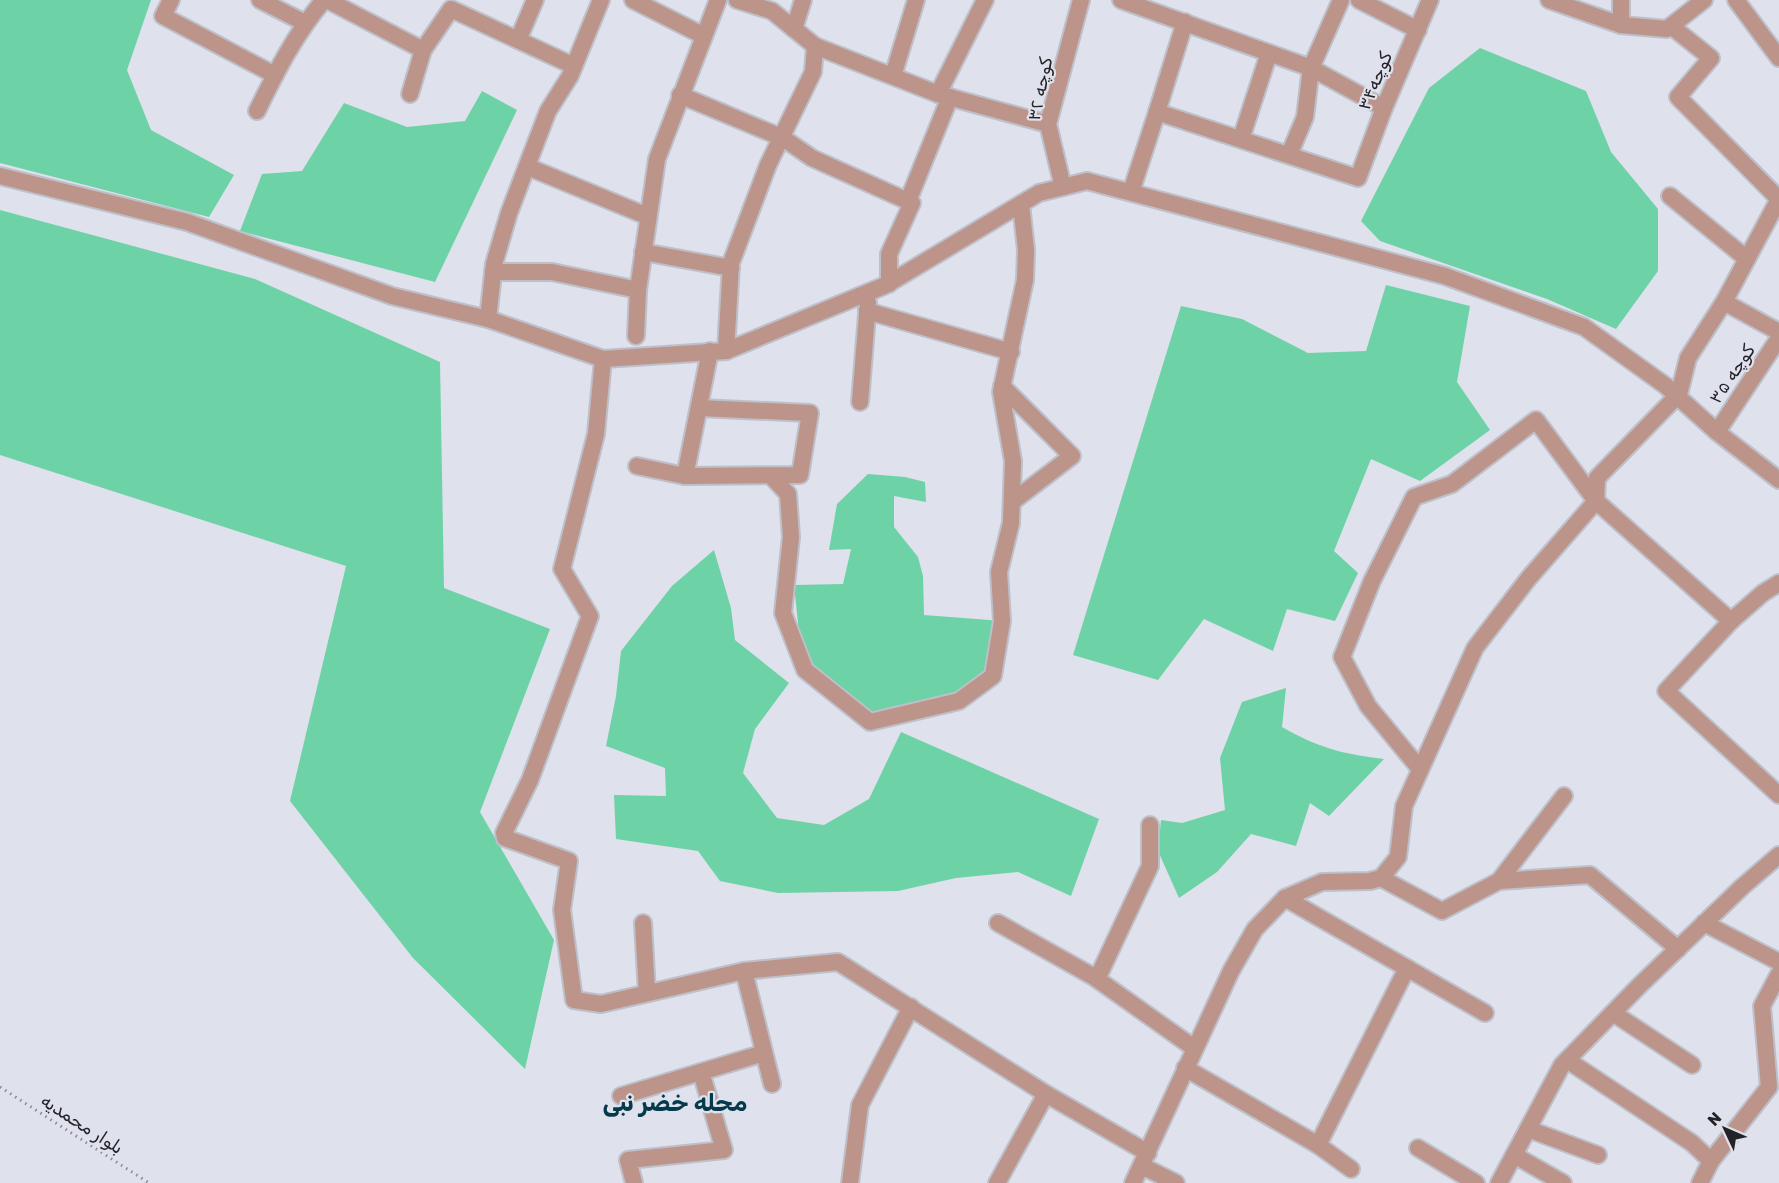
<svg xmlns="http://www.w3.org/2000/svg" width="1779" height="1183" font-family="Rubik,'Noto Naskh Arabic',sans-serif">
<rect width="100%" height="100%" fill="#dfe1ec"/>
<g fill="#6ed2a7">
<polygon points="0,0 151,0 127,70 151,130 234,175 209,217 0,163"/>
<polygon points="1480,48 1586,91 1611,152 1658,209 1658,271 1616,329 1547,299 1380,241 1361,221 1429,88"/>
<polygon points="482,91 517,110 435,282 240,231 262,174 302,171 344,103 407,127 465,121"/>
<polygon points="0,210 255,279 440,362 444,588 550,629 480,812 554,940 525,1069 413,958 290,801 346,566 0,455"/>
<polygon points="1386,285 1470,306 1457,382 1490,430 1420,481 1371,459 1334,551 1358,573 1335,621 1287,609 1273,651 1204,619 1158,680 1073,655 1181,306 1242,319 1308,353 1366,351"/>
<polygon points="868,474 905,477 925,482 926,502 894,496 894,527 918,557 923,576 924,615 1002,621 993,676 959,701 870,722 802,661 794,585 843,584 851,549 829,550 837,504"/>
<polygon points="714,550 731,608 735,640 789,683 755,729 743,773 777,818 824,825 869,799 901,732 1099,819 1071,896 1018,872 956,878 898,891 778,893 720,881 698,851 616,839 614,795 666,796 665,768 606,746 616,696 621,651 672,586"/>
<path d="M1286,688L1282,727C1319,748 1342,754 1384,759L1329,816L1310,803L1296,846L1251,834L1217,872L1179,898L1158,851L1161,820L1182,823L1225,810L1220,758L1242,702Z"/>
</g>
<g fill="none" stroke-linecap="round" stroke-linejoin="round">
<g stroke="#bdbfc9" stroke-width="20">
<g id="minor">
<polyline points="171,0 163,16 275,75"/>
<polyline points="260,0 305,23"/>
<polyline points="327,0 423,50 451,9 574,66"/>
<polyline points="633,0 704,36"/>
<polyline points="1121,0 1311,68 1384,108"/>
<polyline points="1359,0 1418,30"/>
<polyline points="1549,0 1621,25 1667,29 1704,0"/>
<polyline points="1621,0 1621,25"/>
<polyline points="1736,0 1779,58"/>
<polyline points="1671,26 1711,58 1678,97 1779,199"/>
<polyline points="794,29 803,0"/>
<polyline points="518,40 535,0"/>
<polyline points="815,46 938,94 1048,124"/>
<polyline points="893,76 916,0"/>
<polyline points="410,94 423,50"/>
<polyline points="938,94 985,0"/>
<polyline points="680,95 783,138 812,158 912,203 889,254 889,284"/>
<path d="M257,111C276,72 295,34 324,0"/>
<polyline points="1157,112 1185,22"/>
<polyline points="1241,139 1269,53"/>
<polyline points="1289,155 1305,117 1311,68 1341,0"/>
<polyline points="528,167 647,216"/>
<polyline points="0,176 187,222 392,296 488,319 603,359 726,351 886,285 1039,193 1087,181 1445,276 1584,327 1666,386 1717,432 1779,480"/>
<polyline points="1063,187 1048,124 1081,0"/>
<polyline points="1131,192 1157,112 1358,178 1384,108 1430,0"/>
<polyline points="1670,196 1747,259"/>
<polyline points="908,201 950,97"/>
<polyline points="643,252 731,268"/>
<polyline points="493,272 552,272 638,290"/>
<polyline points="1724,302 1779,332"/>
<polyline points="867,311 1011,352"/>
<polyline points="488,319 494,264 509,213 548,111 570,76 601,0"/>
<polyline points="636,336 638,290 657,159 718,0"/>
<polyline points="726,351 731,263 768,165 813,72 815,46 772,11 737,0"/>
<polyline points="603,359 596,434 562,569 590,616 530,780 504,833 505,838 569,861 562,910 574,1000 601,1004 744,971 838,962 1046,1094 1148,1153"/>
<polyline points="1002,386 1072,456 1012,502"/>
<polyline points="860,402 868,302"/>
<polyline points="1717,432 1779,338"/>
<polyline points="637,466 685,476 710,351"/>
<polyline points="685,476 800,475 810,413 699,408"/>
<polyline points="772,477 788,494 791,537 783,613 805,670 870,722 959,701 993,676 1002,621 999,572 1011,523 1013,461 1001,392 1025,280 1026,250 1021,204"/>
<polyline points="1731,621 1666,691 1779,795"/>
<polyline points="1420,769 1368,706 1342,657 1372,581 1414,497 1452,484 1536,420 1596,501 1597,478 1679,394 1688,358 1724,302 1779,199"/>
<polyline points="1381,878 1442,911 1499,881 1590,875 1678,949"/>
<polyline points="1499,881 1564,796"/>
<polyline points="1285,898 1485,1013"/>
<polyline points="643,923 647,993"/>
<polyline points="998,923 1094,977 1194,1048"/>
<polyline points="1704,923 1779,962"/>
<polyline points="744,971 772,1084"/>
<polyline points="1097,979 1150,866 1150,825"/>
<polyline points="1613,1013 1692,1065"/>
<polyline points="1567,1060 1692,1143 1711,1161 1700,1183"/>
<polyline points="1185,1068 1318,1145 1351,1169"/>
<polyline points="621,1096 764,1053"/>
<polyline points="1528,1129 1598,1155"/>
<polyline points="1318,1145 1407,968"/>
<polyline points="1418,1148 1476,1183"/>
<polyline points="1514,1155 1563,1183"/>
<polyline points="1711,1161 1769,1087 1762,1006 1779,974"/>
<polyline points="1142,1166 1176,1183"/>
<polyline points="634,1183 628,1160 724,1150 701,1072"/>
<polyline points="850,1183 860,1105 911,1007"/>
<polyline points="997,1183 1046,1094"/>
<polyline points="1499,1183 1562,1065 1639,986 1742,887 1779,855"/>
</g>
</g>
<g stroke="#bdbfc9" stroke-width="20">
<polyline id="tertiary" points="1133,1183 1231,971 1255,929 1285,898 1322,882 1370,881 1381,878 1398,857 1404,806 1475,648 1528,579 1596,501 1731,621 1763,593 1779,583"/>
</g>
<polyline stroke="#898a93" stroke-width="3" stroke-dasharray="1.5 4.5" stroke-linecap="butt" points="0,1087 149,1183"/>
<use href="#minor" stroke="#bc948a" stroke-width="16"/>
<use href="#tertiary" stroke="#bc948a" stroke-width="16"/>
</g>
<g text-anchor="middle" stroke-width="4.5" stroke-linejoin="round" paint-order="stroke">
<g font-size="18" fill="#222227" stroke="#dfe1ec">
<text transform="translate(1375 81) rotate(-67)" y="6">کوچه۳۴</text>
<text transform="translate(1040 89) rotate(-78)" y="6">کوچه ۳۲</text>
<text transform="translate(1732 374) rotate(-56)" y="6">کوچه ۳۵</text>
<text transform="translate(82 1124) rotate(33)" y="6">بلوار محمدیه</text>
</g>
<g font-size="24" font-weight="bold" fill="#043a4c" stroke="#dfe1ec">
<text x="675" y="1111">محله خضر نبی</text>
</g>
</g>
<g transform="translate(1725 1129) rotate(314)" stroke="#dfe1ec" stroke-width="4.5" paint-order="stroke">
<path d="M0-4.5L10 22L0 15L-10 22Z" fill="#222227"/>
<text y="-9" font-size="16" font-weight="bold" text-anchor="middle" fill="#222227">N</text>
</g>
</svg>
